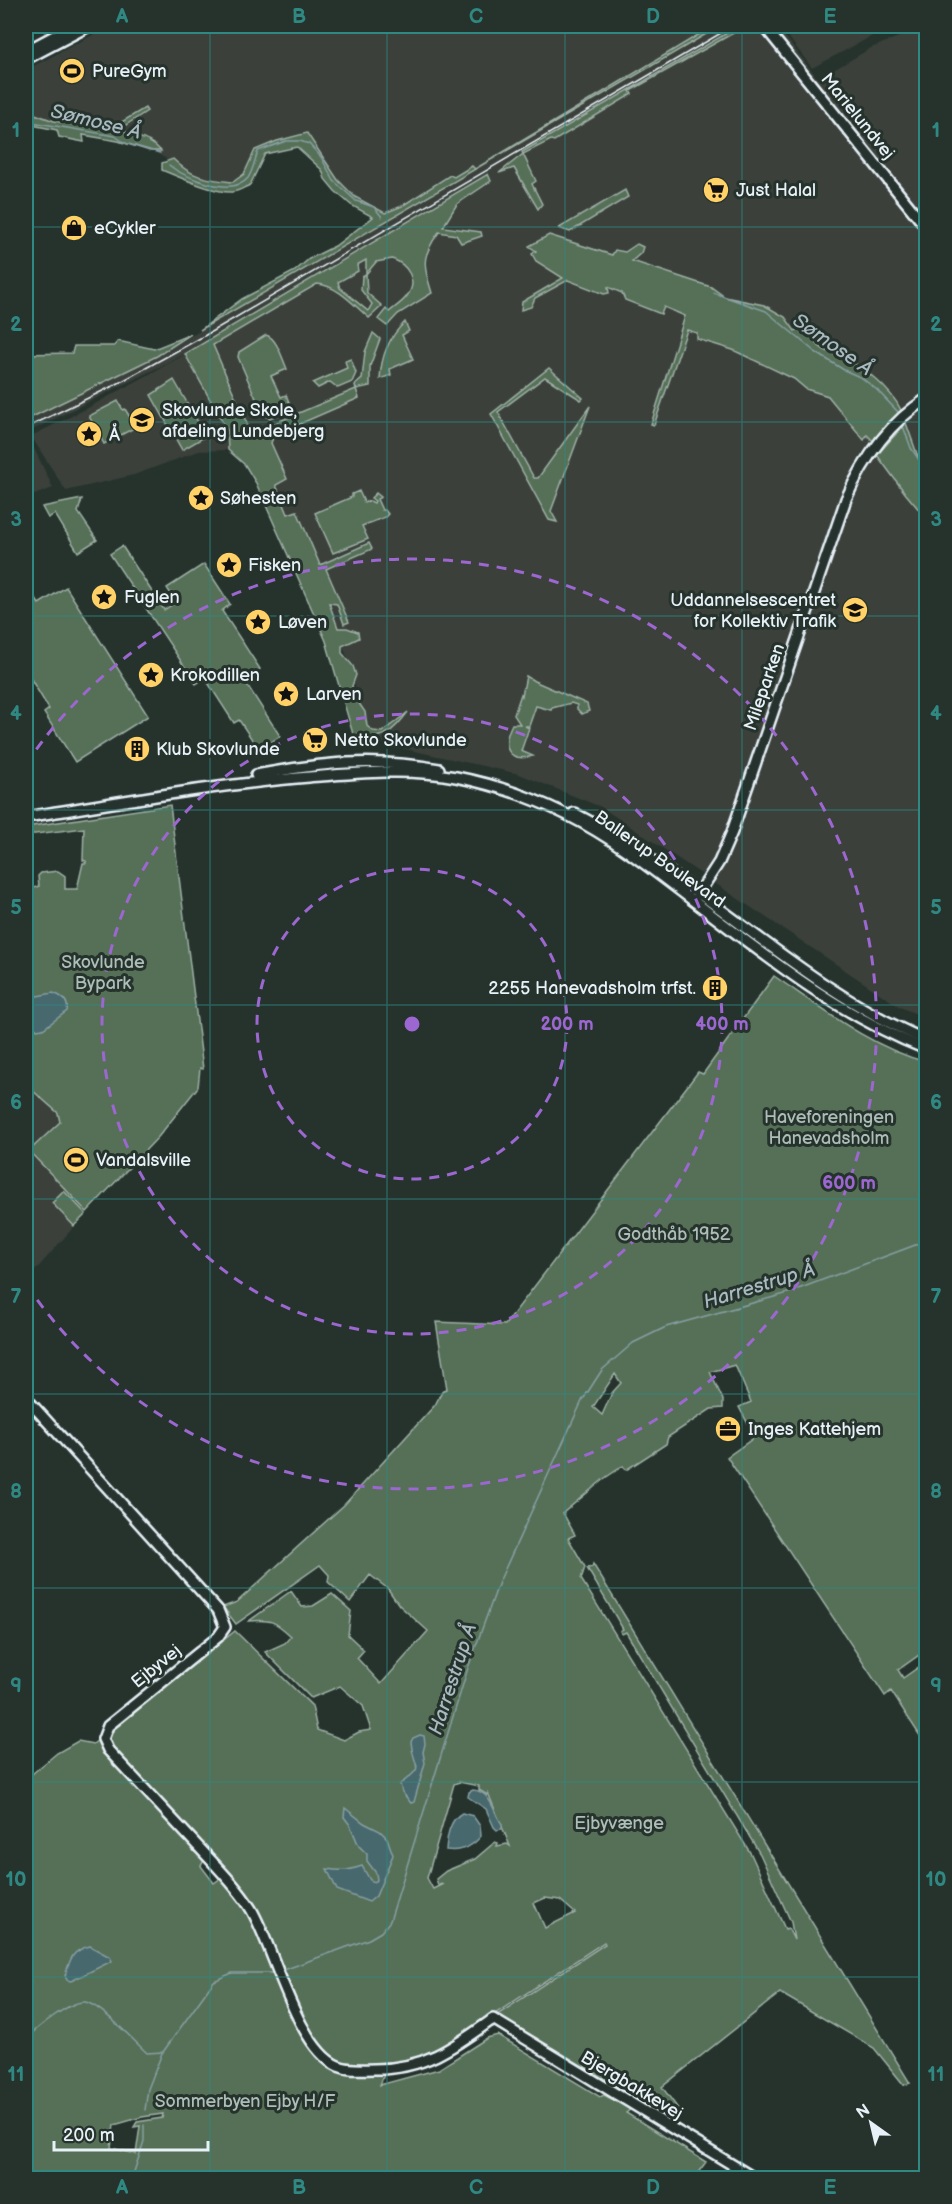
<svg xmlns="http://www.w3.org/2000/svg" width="952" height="2204" font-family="'Balsamiq Sans',sans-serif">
<rect width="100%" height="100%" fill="#26332d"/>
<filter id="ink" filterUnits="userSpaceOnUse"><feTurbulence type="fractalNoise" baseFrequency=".0167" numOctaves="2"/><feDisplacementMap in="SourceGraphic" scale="12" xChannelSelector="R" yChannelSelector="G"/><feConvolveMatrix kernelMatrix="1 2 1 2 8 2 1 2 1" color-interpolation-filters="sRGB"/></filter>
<g filter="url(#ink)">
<g fill="#3a403a">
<polygon points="110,26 777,26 818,79 871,48 926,26 926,1018 900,1007 601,807 519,774 369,741 349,661 213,345 250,315 185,354 26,433 26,420 157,356 381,225 347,197 303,134 257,150 245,177 234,186 202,181 122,132 40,122 26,105 26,70"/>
<polygon points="780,26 891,26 812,68"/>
<polygon points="186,354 227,430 228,450 199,451 134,475 66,491 31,436 84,410"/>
<polygon points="29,438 53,488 26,498 26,439"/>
<polygon points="32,1090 58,1113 60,1122 30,1152 87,1212 26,1281 26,1096"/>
</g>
<g fill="#557056" stroke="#9eb0a7" stroke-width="1.5" fill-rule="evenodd">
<path d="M713,26H720L200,330L242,299L295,271L309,259L335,246L373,217L351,205L335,191L325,179L322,170L297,147L265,154L250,185C245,187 238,192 232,192C214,193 179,177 162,170V163L173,159C192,178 207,179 233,182L244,174L255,150L277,141L307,133L338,180L355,197L385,213L402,206L450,175L454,177L472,166L475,169Z"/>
<polygon points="739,26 744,27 630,91 632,94 554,141 551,140 523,154 536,181 532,184 542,204 538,209 514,168 499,173 523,154 522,152"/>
<path d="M26,105L35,114L54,121L110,129L145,108L147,111L126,125L122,130C135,137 151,139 161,151H150L118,141L83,135L84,142L59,137L57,130L26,124Z"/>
<path d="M488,174L491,181L457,204L443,227L481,232L482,236L461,243L456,235L439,232C421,257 423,264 432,293L398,314L387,326L378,319L386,309L389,312C395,307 403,302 407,296C419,281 407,264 392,259L376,262L366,274L367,293L382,306L369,318C354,305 337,285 317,284L213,345L251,433L356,389L355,385L362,379L365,352L373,333L380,339L370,366V386L356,389L359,398L274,435L271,443L287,479L276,485L288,514L297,511L320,565L369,543L372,549L326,569L349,622L344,624L337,604L329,603L338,628H347L358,632L359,638L342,646V653L353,666L356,675L352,686L354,696L365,712L367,726L373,731L382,732L408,712C389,737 385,736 355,741L326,641L256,483L245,465L228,450L227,430L185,354ZM366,260V274L362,276L361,290L372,304L368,311L340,288L338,282L358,271L357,265Z"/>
<polygon points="625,190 628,197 570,232 559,228"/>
<path d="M549,235L612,255L615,250L625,252L637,244L643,247L641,253L632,261L711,287L725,297L764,305L785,317L795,331L806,322C809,331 812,339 819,346C825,352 832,353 840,356C862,365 891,389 901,410L873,441L867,435L864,440L828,396L806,389L794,379L733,350L697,339V333L687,330L654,425L651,424L685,316L664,307L661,314L625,300L622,293L608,287L609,293L604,294L568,280L535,298L531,307L521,310L522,302L563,278L536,261L532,254L536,251L529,246Z"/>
<path d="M405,322L409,331L402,335L413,359L390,369L391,375L380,379C381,356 388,338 405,322Z"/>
<polygon points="191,334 157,356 26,420 26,354 72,353 74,346 114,346 118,341 154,349"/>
<path d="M266,335C277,338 282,358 287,369L271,376L281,397L286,395L292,409L270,418L263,415L238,357L239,352Z"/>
<polygon points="351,359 356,373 352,382 338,388 330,382 318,388 313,383 347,368 345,361"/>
<polygon points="549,368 583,398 581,400 545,377 498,412 534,478 538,478 590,406 551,511 557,522 549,520 491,414"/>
<polygon points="174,380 206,436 182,450 151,395"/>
<polygon points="118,401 123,410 125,409 136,427 104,444 89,416"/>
<polygon points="906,423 917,454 926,465 926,518 905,493 877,455"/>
<polygon points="359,491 364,502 370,501 374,503 375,501 371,498 376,493 381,497 377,499 382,510 385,510 388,514 385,517 362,526 368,539 333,553 315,513 352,497 352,494"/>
<polygon points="82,499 78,512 97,540 78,552 55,514 48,518 42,507"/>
<polygon points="122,546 164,610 176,602 167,588 204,564 230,604 222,611 260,669 244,680 280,736 259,750 239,720 234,723 205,678 196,684 110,554"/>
<polygon points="26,584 39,604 66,587 148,716 75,762 44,713 49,709 26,671"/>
<path d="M526,676L534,681L587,704L589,711L582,714L577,709V705L571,703L552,708L551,710L536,706L529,726H525L529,728L521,751L533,756C507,763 501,746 512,724H520L514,715L521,694L522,696Z"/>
<polygon points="170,805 203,1069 200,1068 198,1087 159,1136 87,1212 29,1151 60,1122 58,1113 32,1090 26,1096 26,891 39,886 38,876 41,873 58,871 65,876 65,889 77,889 83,863 86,863 86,861 83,860 84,828 27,835 26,827"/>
<path d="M774,976C823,1009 870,1047 926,1062V1650L898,1670L903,1678L926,1662V1745L891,1691L885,1696L727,1457L755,1437L739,1407L751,1402L735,1365L710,1372L723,1400V1408L711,1409L668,1437L666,1444L626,1470L623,1466L605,1478L563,1513L575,1535L568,1538L585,1567L581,1579L751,1854L785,1929L788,1928L794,1940L791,1922L760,1854L626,1632L622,1634L620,1631L623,1629L587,1568L592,1567L593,1564L910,2083L904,2085L874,2048L780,1993L662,2087L679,2110L670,2123L620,2091V2088L497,2015L605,1944L604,1942L431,2056L388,2066L342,2065L322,2050L311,2033L287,1985L257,1913L189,1839L204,1860L201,1866L214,1883L221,1878L248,1910L316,2054L328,2064L336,2069L385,2072L380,2085L439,2069L487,2038L498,2035L600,2097L604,2095L631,2109L626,2113L706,2162L694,2178H26V1779L57,1753L78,1741L93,1744L235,1631L312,1706L317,1730L344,1740L359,1732L371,1730L363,1706L340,1686L311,1698L265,1652L285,1643L291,1636C275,1621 271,1619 249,1621L291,1591L302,1607L313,1606L332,1594L351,1611L348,1635L364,1650L357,1658L381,1684L428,1631L399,1605L388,1589L370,1575L350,1602L328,1582L329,1575L320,1565L236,1624L223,1607L237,1602L344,1505L435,1405L443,1390L447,1389L436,1322L505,1325L698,1072L703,1074ZM615,1374L621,1383L612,1393L602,1415L593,1407ZM459,1782L479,1786V1790L487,1795L488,1793L510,1846L507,1844L497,1846L498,1843L495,1842L475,1859L446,1871L436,1879L438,1885L443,1884L433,1889L427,1878L454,1784ZM545,1898L560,1900L575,1913L545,1928L534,1903ZM163,2114L162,2118L137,2122L134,2127L140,2126L136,2154L111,2148L114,2125L142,2117Z"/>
<polygon points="64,1191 86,1214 74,1226 52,1203"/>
</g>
<g fill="#47686d" stroke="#879fa5" stroke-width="1.5">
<path d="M53,993C62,996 69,1001 67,1011L43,1029L37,1030L26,1017V998Z"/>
<path d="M420,1735L424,1736L425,1744L423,1752L425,1763L414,1802L411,1803L402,1792L400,1784C428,1764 413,1770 411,1742L413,1738Z"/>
<path d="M473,1790C491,1791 493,1812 502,1824V1829L497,1830L494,1827L486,1809L468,1797L469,1792Z"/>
<path d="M345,1808L364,1823L380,1831L387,1838L393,1855L376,1896L369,1902L337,1890L327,1869C340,1871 349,1871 362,1866L370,1880L374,1882L377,1880L376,1873L367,1861V1854L359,1846L350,1825L344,1817Z"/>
<path d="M462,1813L473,1816L480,1826L481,1836C472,1847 460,1852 446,1850C447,1837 449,1820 462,1813Z"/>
<path d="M90,1946L110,1957L112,1961L71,1981L67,1980L65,1976C70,1959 72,1950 90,1946Z"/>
</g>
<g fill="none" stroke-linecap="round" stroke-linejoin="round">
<g stroke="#879fa5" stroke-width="1.5">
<polyline points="26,119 32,122 115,136 125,143 160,153"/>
<path d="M169,165C184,178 233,197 248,178C253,171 255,159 258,151L286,141H300L309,144L321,157L334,181L356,201L374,207L382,217"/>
<polyline points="714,293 766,311 815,352 844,370 862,378 877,390 898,412"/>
<polyline points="903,426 911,448 926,470"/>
<polyline points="281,1971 369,1939 381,1932 390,1921 468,1668 499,1582 582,1401 602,1370 633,1343 666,1327 785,1294 926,1241"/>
<path d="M26,2039C36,2029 70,2000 85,2002C101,2005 134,2041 147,2053L163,2052L214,1981L232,1973H273"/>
<polyline points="145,2110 148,2089 162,2053"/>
<polyline points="132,2178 144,2141 144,2125"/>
</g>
<g stroke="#e8f1f8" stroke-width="14">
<g id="secondary">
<polyline points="764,26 926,227"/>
<polyline points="26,51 73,26"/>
<polyline points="26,59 89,26"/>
<path d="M256,775C320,763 373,757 439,769"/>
<path d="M574,813C699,877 796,985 926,1040"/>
<path d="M26,817C120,802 213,785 309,777C357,773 408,768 456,777C518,789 576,815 627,851C724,920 815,1006 926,1049"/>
<path d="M697,896L719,862L732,832L846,499C864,458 889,423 926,399"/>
<path d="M26,1398L218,1610L225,1627L218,1637L108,1726L103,1739L108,1750C137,1781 166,1812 195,1843C214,1864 236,1885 251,1909C274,1947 297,2049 338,2066C350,2071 363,2069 375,2069C425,2069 454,2047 493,2019L754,2178"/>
</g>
</g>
<use href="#secondary" stroke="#26332d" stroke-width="9"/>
<polyline stroke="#e8f1f8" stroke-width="1.5" points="26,428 115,385 204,336 733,26"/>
</g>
</g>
<path fill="none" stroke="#308883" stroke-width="1.5" stroke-opacity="0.55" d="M210,26V2178M387,26V2178M565,26V2178M742,26V2178M26,227H926M26,422H926M26,616H926M26,810H926M26,1005H926M26,1199H926M26,1394H926M26,1588H926M26,1782H926M26,1977H926"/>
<g fill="none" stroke="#9c67d0" stroke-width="3" stroke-dasharray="10 8">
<circle cx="412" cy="1024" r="155"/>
<circle cx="412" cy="1024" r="310"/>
<path d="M26 764A465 465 0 1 1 26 1284"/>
</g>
<defs>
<g id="stadium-disc" transform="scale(1.35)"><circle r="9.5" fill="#ffd166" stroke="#26332d"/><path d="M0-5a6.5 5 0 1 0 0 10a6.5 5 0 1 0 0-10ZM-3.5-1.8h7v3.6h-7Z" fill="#111"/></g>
<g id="supermarket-disc" transform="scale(1.35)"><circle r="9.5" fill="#ffd166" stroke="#26332d"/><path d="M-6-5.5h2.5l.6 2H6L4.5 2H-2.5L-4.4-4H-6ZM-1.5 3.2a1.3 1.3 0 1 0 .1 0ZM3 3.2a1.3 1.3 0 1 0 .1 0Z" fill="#111"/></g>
<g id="shop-disc" transform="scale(1.35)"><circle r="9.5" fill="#ffd166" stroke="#26332d"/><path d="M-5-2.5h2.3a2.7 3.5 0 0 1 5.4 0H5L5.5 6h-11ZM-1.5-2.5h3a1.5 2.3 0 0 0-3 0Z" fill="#111"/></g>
<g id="school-disc" transform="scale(1.35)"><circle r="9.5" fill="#ffd166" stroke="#26332d"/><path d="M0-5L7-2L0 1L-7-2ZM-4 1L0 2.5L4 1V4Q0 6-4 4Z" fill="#111"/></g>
<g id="sight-disc" transform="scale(1.35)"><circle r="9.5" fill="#ffd166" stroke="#26332d"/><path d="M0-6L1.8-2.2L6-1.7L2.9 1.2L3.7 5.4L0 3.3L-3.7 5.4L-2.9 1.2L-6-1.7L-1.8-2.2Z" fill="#111"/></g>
<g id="building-disc" transform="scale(1.35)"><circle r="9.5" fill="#ffd166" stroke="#26332d"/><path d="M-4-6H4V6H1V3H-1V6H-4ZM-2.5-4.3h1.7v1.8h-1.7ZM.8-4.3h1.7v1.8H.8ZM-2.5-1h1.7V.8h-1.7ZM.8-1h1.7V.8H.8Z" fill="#111"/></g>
<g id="office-disc" transform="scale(1.35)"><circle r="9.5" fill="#ffd166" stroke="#26332d"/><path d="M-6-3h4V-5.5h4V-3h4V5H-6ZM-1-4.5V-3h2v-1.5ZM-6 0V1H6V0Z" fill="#111"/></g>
</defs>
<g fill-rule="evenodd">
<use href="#stadium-disc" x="72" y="71"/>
<use href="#supermarket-disc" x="716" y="190"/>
<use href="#shop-disc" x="74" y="228"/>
<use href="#school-disc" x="142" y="420"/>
<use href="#sight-disc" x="89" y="434"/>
<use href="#sight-disc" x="201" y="498"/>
<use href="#sight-disc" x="229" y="565"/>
<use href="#sight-disc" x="104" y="597"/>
<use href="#school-disc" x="855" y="610"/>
<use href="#sight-disc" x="258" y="622"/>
<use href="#sight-disc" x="151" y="675"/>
<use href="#sight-disc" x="286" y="694"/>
<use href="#supermarket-disc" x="315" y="740"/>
<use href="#building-disc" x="137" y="749"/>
<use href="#building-disc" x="715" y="988"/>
<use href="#stadium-disc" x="76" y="1160"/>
<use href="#office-disc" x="728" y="1429"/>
</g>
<g text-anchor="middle" stroke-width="6" stroke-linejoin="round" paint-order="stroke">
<g font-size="18" fill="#e8f1f8" stroke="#26332d" text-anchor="start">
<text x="92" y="77">PureGym</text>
<text x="736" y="196">Just Halal</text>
<text x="94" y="234">eCykler</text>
<text x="162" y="416">Skovlunde Skole,<tspan x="162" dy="21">afdeling Lundebjerg</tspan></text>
<text x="109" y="440">Å</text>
<text x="220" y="504">Søhesten</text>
<text x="248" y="571">Fisken</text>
<text x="124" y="603">Fuglen</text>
<text x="836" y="606" text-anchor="end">Uddannelsescentret<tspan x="836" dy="21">for Kollektiv Trafik</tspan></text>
<text x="278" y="628">Løven</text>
<text x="170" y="681">Krokodillen</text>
<text x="306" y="700">Larven</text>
<text x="334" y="746">Netto Skovlunde</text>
<text x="156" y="755">Klub Skovlunde</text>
<text x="696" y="994" text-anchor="end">2255 Hanevadsholm trfst.</text>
<text x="96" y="1166">Vandalsville</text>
<text x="748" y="1435">Inges Kattehjem</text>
</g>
<g font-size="18" fill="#e8f1f8" stroke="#26332d">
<text transform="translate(858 116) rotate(51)" y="6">Marielundvej</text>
<text transform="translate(764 687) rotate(-71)" y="6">Mileparken</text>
<text transform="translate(660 859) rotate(35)" y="6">Ballerup Boulevard</text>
<text transform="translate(156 1666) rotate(-39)" y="6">Ejbyvej</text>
<text transform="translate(632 2085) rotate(31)" y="6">Bjergbakkevej</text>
</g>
<g font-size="18" fill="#adbdb7" stroke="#26332d">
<text x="103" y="968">Skovlunde<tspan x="103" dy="21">Bypark</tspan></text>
<text x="829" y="1123">Haveforeningen<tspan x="829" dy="21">Hanevadsholm</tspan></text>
<text x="674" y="1240">Godthåb 1952</text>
<text x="619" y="1829">Ejbyvænge</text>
<text x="245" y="2107">Sommerbyen Ejby H/F</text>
</g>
<g font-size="20" font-style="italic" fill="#a8bac0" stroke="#26332d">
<text transform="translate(96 121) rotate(14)" y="7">Sømose Å</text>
<text transform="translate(833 344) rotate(35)" y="7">Sømose Å</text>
<text transform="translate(759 1285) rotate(-17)" y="7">Harrestrup Å</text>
<text transform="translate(452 1679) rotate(-72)" y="7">Harrestrup Å</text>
</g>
</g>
<circle cx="412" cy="1024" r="9" fill="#9c67d0" stroke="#26332d" stroke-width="3"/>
<g font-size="18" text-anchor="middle" font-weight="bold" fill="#9c67d0" stroke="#26332d" stroke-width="6" stroke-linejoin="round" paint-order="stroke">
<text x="567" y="1030">200 m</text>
<text x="722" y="1030">400 m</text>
<text x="849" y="1189">600 m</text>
</g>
<rect width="952" height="2204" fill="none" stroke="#26332d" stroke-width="66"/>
<g transform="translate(871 2123) rotate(326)" stroke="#26332d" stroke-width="4.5" paint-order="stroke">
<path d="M0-4.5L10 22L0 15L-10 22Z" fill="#e8f1f8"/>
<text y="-9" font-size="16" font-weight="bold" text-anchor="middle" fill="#e8f1f8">N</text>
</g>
<path d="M54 2141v9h154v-9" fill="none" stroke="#e8f1f8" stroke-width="3"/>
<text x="63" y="2141" font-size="18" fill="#e8f1f8" stroke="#26332d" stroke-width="4.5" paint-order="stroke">200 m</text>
<rect x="33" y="33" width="886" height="2138" fill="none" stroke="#308883" stroke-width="2"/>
<g font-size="20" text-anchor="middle" font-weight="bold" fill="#308883">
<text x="122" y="23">A</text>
<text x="299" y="23">B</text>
<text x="476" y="23">C</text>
<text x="653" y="23">D</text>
<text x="830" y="23">E</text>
<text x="16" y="137">1</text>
<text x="936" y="137">1</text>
<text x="16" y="331">2</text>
<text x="936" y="331">2</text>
<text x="16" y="526">3</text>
<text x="936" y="526">3</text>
<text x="16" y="720">4</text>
<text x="936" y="720">4</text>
<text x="16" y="914">5</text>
<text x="936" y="914">5</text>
<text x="16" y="1109">6</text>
<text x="936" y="1109">6</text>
<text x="16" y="1303">7</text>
<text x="936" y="1303">7</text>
<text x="16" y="1498">8</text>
<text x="936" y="1498">8</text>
<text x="16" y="1692">9</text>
<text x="936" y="1692">9</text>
<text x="16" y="1886">10</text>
<text x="936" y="1886">10</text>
<text x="16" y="2081">11</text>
<text x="936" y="2081">11</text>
<text x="122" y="2194">A</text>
<text x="299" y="2194">B</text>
<text x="476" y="2194">C</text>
<text x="653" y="2194">D</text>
<text x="830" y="2194">E</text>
</g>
</svg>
